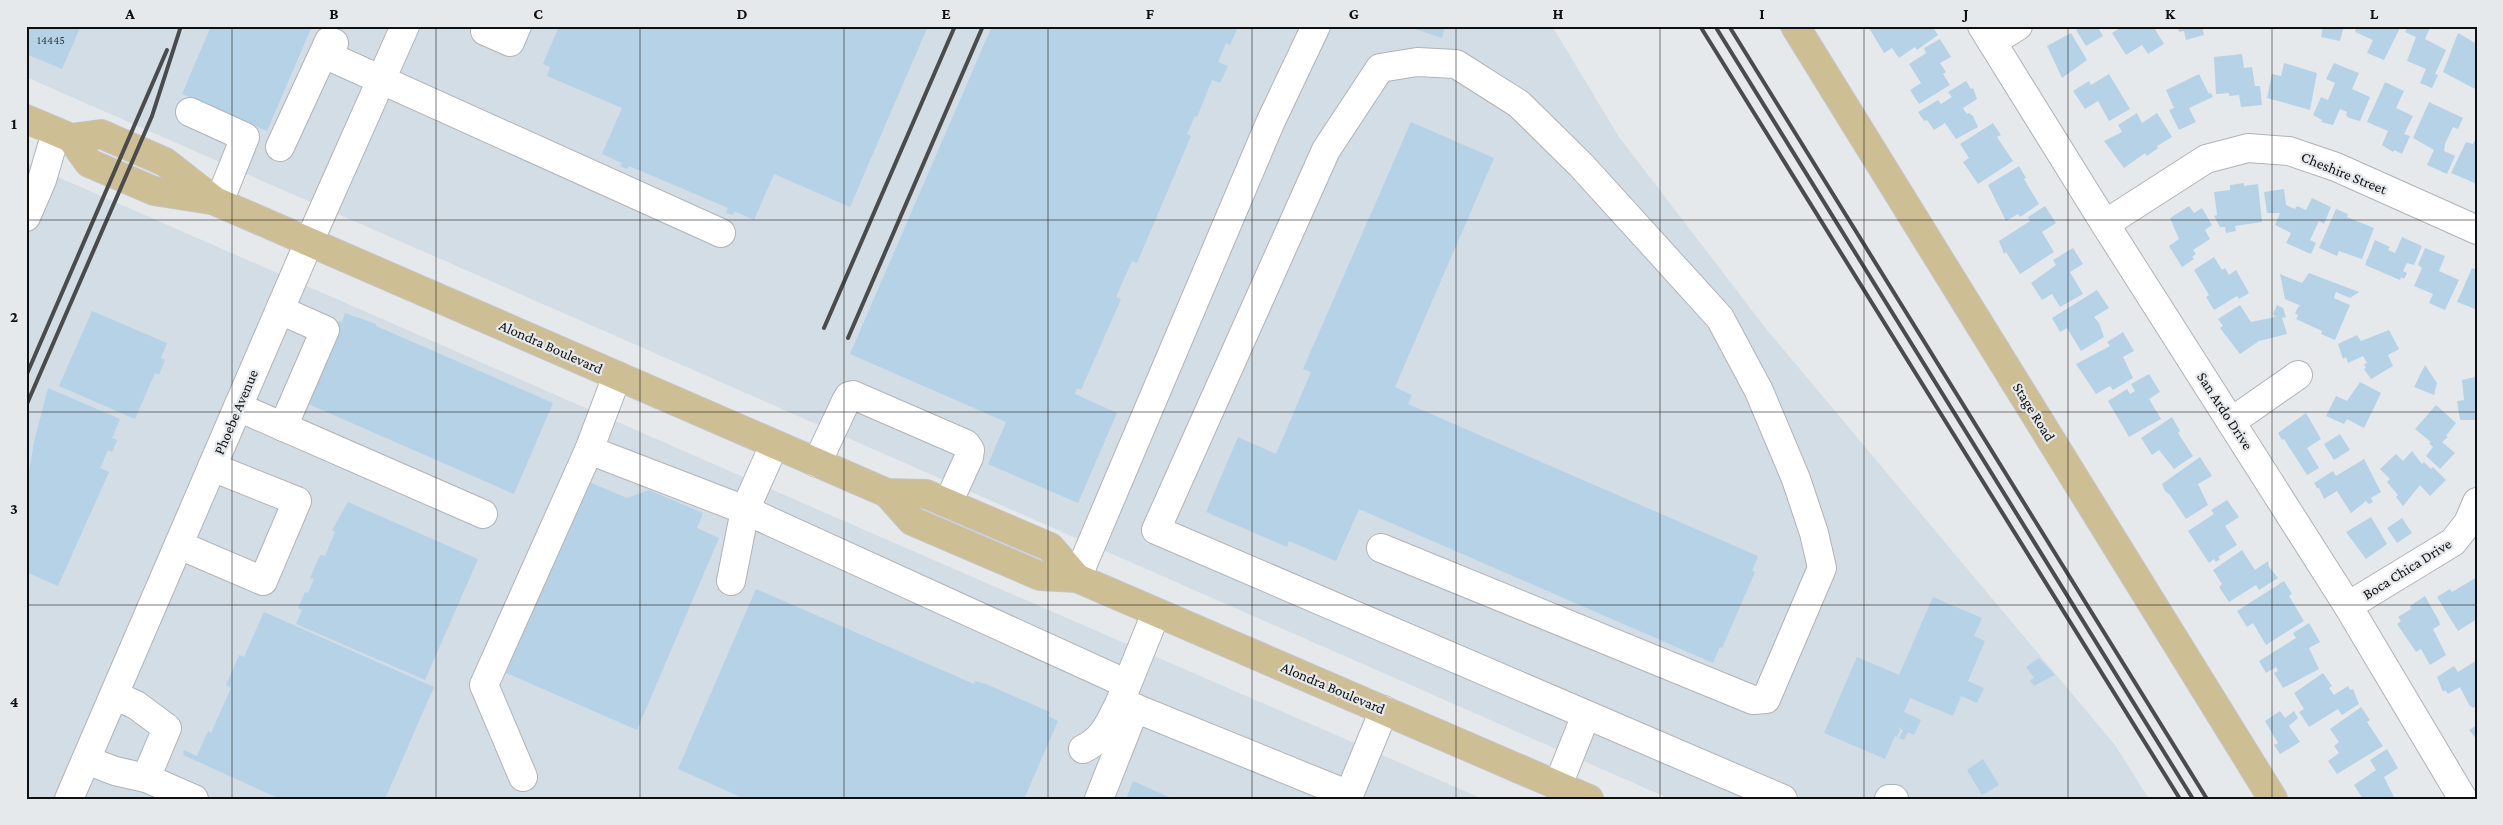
<svg xmlns="http://www.w3.org/2000/svg" width="2503" height="825" font-family="'Crimson Pro',serif">
<rect width="100%" height="100%" fill="#e6e9ec"/>
<g fill="#d3dde5">
<polygon points="26,26 1552,26 1619,137 1767,330 2115,745 2149,799 1670,799 26,77"/>
<polygon points="26,163 727,470 1483,799 26,799"/>
</g>
<g fill="#b6d2e7">
<polygon points="26,26 81,26 62,69 26,54"/>
<polygon points="211,26 312,26 267,131 227,113 225,118 203,103 182,94"/>
<polygon points="559,26 928,26 850,207 774,174 754,220 734,211 733,215 726,213 728,208 629,166 627,169 620,166 622,163 602,154 622,108 547,76 550,67 543,64"/>
<polygon points="992,26 1238,27 1230,45 1226,43 1218,62 1228,66 1220,83 1212,80 1197,117 1195,116 1187,134 1191,136 1137,263 1132,261 1116,297 1121,299 1081,390 1077,388 1075,394 1117,413 1078,503 988,464 1006,422 850,354"/>
<polygon points="1406,26 1445,26 1442,38"/>
<polygon points="1872,26 1932,26 1938,35 1917,50 1915,47 1899,58 1892,48 1884,53 1869,28"/>
<polygon points="2082,26 2097,26 2103,36 2086,46 2076,30"/>
<polygon points="2123,26 2153,26 2164,44 2148,54 2142,45 2126,55 2112,33"/>
<polygon points="2177,26 2202,26 2204,35 2186,40 2184,31 2179,32"/>
<polygon points="2323,26 2344,26 2340,41 2321,37"/>
<polygon points="2357,26 2401,26 2384,60 2367,53 2373,40 2355,32"/>
<polygon points="2408,26 2431,26 2425,39 2446,50 2435,74 2438,75 2432,88 2420,83 2426,69 2407,61 2416,37 2405,32"/>
<polygon points="2071,33 2087,60 2062,78 2047,46"/>
<polygon points="2458,33 2477,44 2477,90 2443,72"/>
<polygon points="1940,39 1951,57 1940,63 1946,72 1943,74 1950,85 1919,104 1910,90 1921,83 1909,64 1926,53 1924,48"/>
<polygon points="2242,54 2244,68 2252,67 2255,86 2260,86 2262,105 2241,107 2239,95 2229,96 2229,93 2216,94 2214,57"/>
<polygon points="2284,63 2317,73 2310,110 2267,98 2272,74 2281,76"/>
<polygon points="2334,63 2359,73 2352,89 2370,97 2360,121 2349,118 2346,115 2347,112 2340,109 2333,125 2321,122 2322,120 2313,115 2321,97 2328,100 2335,83 2326,79"/>
<polygon points="2109,74 2130,109 2109,121 2098,101 2085,109 2073,91 2089,81 2091,85"/>
<polygon points="2199,74 2209,94 2211,93 2213,97 2189,108 2196,122 2179,130 2169,110 2174,108 2166,90"/>
<polygon points="1966,81 1971,89 1973,88 1977,99 1963,108 1967,114 1969,113 1973,116 1978,127 1956,139 1945,123 1934,130 1927,120 1924,121 1918,112 1938,100 1941,104 1952,97 1948,92"/>
<polygon points="2385,82 2404,91 2396,108 2413,116 2404,134 2410,136 2402,154 2394,150 2393,152 2382,145 2388,131 2367,122"/>
<polygon points="2429,102 2463,118 2458,129 2453,127 2445,144 2444,151 2455,156 2447,174 2427,165 2434,150 2413,138"/>
<polygon points="2137,113 2142,123 2157,113 2172,137 2157,146 2158,148 2147,156 2145,153 2124,168 2104,141 2122,132 2118,125"/>
<polygon points="1411,122 1494,158 1395,387 1412,395 1408,404 1758,556 1752,571 1755,572 1722,648 1720,647 1713,663 1359,509 1336,561 1289,541 1287,547 1206,512 1238,437 1276,454 1311,372 1303,369"/>
<polygon points="1993,123 2001,135 1997,137 2013,161 1978,184 1963,162 1969,158 1960,144"/>
<polygon points="2477,136 2477,184 2451,173 2466,142 2473,144"/>
<polygon points="2019,166 2026,178 2024,179 2039,204 2020,217 2018,214 2006,221 1988,185"/>
<polygon points="2244,183 2244,186 2258,184 2262,222 2235,226 2236,231 2226,233 2225,227 2220,227 2214,216 2217,215 2214,192 2230,190 2230,185"/>
<polygon points="2284,189 2286,205 2295,209 2297,206 2306,210 2312,198 2331,207 2324,224 2319,221 2310,240 2316,243 2311,254 2286,243 2291,233 2275,225 2280,213 2267,213 2264,192"/>
<polygon points="2045,206 2056,223 2042,232 2054,252 2020,274 2006,252 2004,254 1999,241 2030,221 2028,217"/>
<polygon points="2189,206 2194,213 2202,208 2212,225 2205,230 2210,239 2193,250 2196,254 2192,257 2194,259 2182,267 2169,246 2179,239 2170,218"/>
<polygon points="2336,209 2348,214 2347,217 2374,228 2362,259 2339,251 2337,256 2319,248"/>
<polygon points="2402,237 2422,246 2414,265 2407,263 2403,271 2407,273 2404,279 2401,277 2400,280 2365,265 2375,240 2390,247 2388,250 2395,253"/>
<polygon points="2073,248 2083,264 2070,272 2083,294 2060,307 2052,294 2042,300 2031,283 2056,265 2053,260"/>
<polygon points="2425,248 2445,256 2439,271 2459,280 2445,310 2429,303 2433,294 2414,286 2422,268 2418,265"/>
<polygon points="2214,257 2222,270 2225,268 2229,275 2236,270 2249,293 2239,299 2237,296 2214,310 2206,297 2209,295 2194,270"/>
<polygon points="2472,268 2477,270 2477,305 2475,309 2457,302"/>
<polygon points="2309,273 2359,292 2350,298 2336,292 2334,298 2350,305 2335,340 2321,334 2322,331 2296,319 2298,315 2295,314 2298,307 2301,306 2285,299 2280,274 2302,283"/>
<polygon points="2097,290 2109,308 2094,317 2099,323 2104,337 2081,351 2067,328 2060,332 2052,318"/>
<polygon points="2240,305 2251,322 2275,317 2273,314 2277,305 2283,308 2286,317 2282,318 2287,334 2259,341 2240,354 2220,328 2223,326 2218,319"/>
<polygon points="92,311 167,343 161,358 165,360 159,375 155,373 135,419 59,386"/>
<polygon points="345,313 376,324 376,326 553,403 514,494 306,403 339,327 337,326 339,321 342,322"/>
<polygon points="2389,330 2399,349 2388,355 2393,366 2371,379 2364,369 2366,368 2364,364 2367,363 2363,356 2348,363 2346,357 2343,359 2338,344 2357,335 2361,341"/>
<polygon points="2123,332 2134,351 2123,357 2133,378 2113,390 2110,386 2096,394 2076,364 2110,346 2107,342"/>
<polygon points="2425,365 2437,383 2434,395 2414,387"/>
<polygon points="2149,374 2160,392 2149,399 2161,419 2129,437 2108,401 2127,389 2130,394 2135,391 2131,384"/>
<polygon points="2475,377 2477,378 2476,420 2460,420 2457,401 2464,400 2462,380"/>
<polygon points="2360,382 2381,393 2364,428 2347,419 2344,424 2326,416 2336,396 2347,401"/>
<polygon points="48,388 120,419 112,438 117,440 112,452 108,450 100,468 109,472 58,586 26,572 26,489 34,442"/>
<polygon points="2436,405 2456,423 2446,436 2448,437 2442,442 2455,453 2440,469 2426,456 2433,447 2429,443 2431,442 2415,429"/>
<polygon points="2306,413 2321,439 2307,448 2319,468 2307,475 2284,439 2282,440 2278,433"/>
<polygon points="2172,417 2180,431 2178,433 2193,456 2174,469 2159,450 2152,455 2141,438"/>
<polygon points="2340,434 2350,450 2334,460 2324,444"/>
<polygon points="2412,451 2422,464 2424,462 2431,469 2433,467 2446,480 2430,496 2420,485 2403,506 2396,497 2398,495 2387,482 2390,479 2380,469 2396,454 2403,461"/>
<polygon points="2200,457 2212,476 2198,484 2208,505 2186,519 2170,495 2165,491 2162,484"/>
<polygon points="2364,459 2381,492 2371,498 2373,502 2369,504 2366,501 2351,513 2337,491 2324,499 2319,488 2317,488 2314,483 2333,471 2336,476"/>
<polygon points="589,482 627,498 649,490 703,513 697,528 719,538 637,730 506,673"/>
<polygon points="2227,500 2239,517 2225,526 2237,545 2218,557 2220,559 2216,562 2214,559 2209,563 2188,531 2214,514 2211,510"/>
<polygon points="348,502 478,559 425,680 296,624 302,610 298,608 305,592 308,593 314,579 310,578 320,555 325,556 335,532 332,530"/>
<polygon points="2371,517 2387,544 2366,559 2346,532"/>
<polygon points="2402,518 2412,533 2397,543 2387,528"/>
<polygon points="2242,550 2255,570 2268,561 2269,567 2278,578 2259,590 2256,585 2229,602 2219,587 2222,584 2213,570"/>
<polygon points="2477,577 2477,619 2458,631 2437,597 2450,589 2452,592"/>
<polygon points="2284,581 2292,594 2289,596 2304,621 2266,645 2253,623 2247,627 2237,611"/>
<polygon points="756,589 974,684 975,681 986,684 1050,712 1048,716 1058,721 1024,799 745,799 678,769"/>
<polygon points="2425,596 2439,621 2440,625 2433,629 2446,655 2430,665 2421,649 2416,652 2397,624 2401,621 2398,617 2411,609 2410,606"/>
<polygon points="1933,597 1982,618 1974,636 1985,641 1968,681 1984,688 1977,703 1961,696 1953,716 1910,698 1904,712 1921,720 1914,735 1908,732 1904,740 1899,738 1903,730 1898,727 1900,730 1897,737 1895,736 1885,759 1824,733 1857,657 1899,675"/>
<polygon points="264,612 434,687 385,799 280,799 183,755 184,750 197,756 208,731 211,733 231,688 226,685 239,655 244,657"/>
<polygon points="2309,623 2320,642 2309,648 2319,669 2283,688 2274,673 2278,671 2276,667 2266,673 2259,661 2296,638 2293,633"/>
<polygon points="2039,658 2055,675 2034,686 2030,680 2034,678 2026,667"/>
<polygon points="2477,660 2477,705 2473,708 2469,705 2460,687 2448,694 2445,690 2443,692 2437,677 2454,666 2458,672"/>
<polygon points="2323,673 2332,686 2329,688 2334,695 2348,686 2350,690 2353,689 2359,704 2342,715 2338,709 2309,727 2299,712 2304,709 2294,693"/>
<polygon points="2361,707 2370,720 2367,722 2383,746 2337,774 2328,761 2339,753 2334,746 2339,742 2330,729"/>
<polygon points="2280,711 2285,718 2294,711 2298,718 2289,726 2300,742 2280,754 2274,745 2278,743 2265,721"/>
<polygon points="2475,726 2477,727 2477,740 2469,730"/>
<polygon points="2387,749 2398,768 2384,777 2394,797 2363,799 2354,785 2376,770 2370,760"/>
<polygon points="1983,759 1999,785 1982,795 1967,770"/>
<polygon points="1133,781 1173,799 1126,799"/>
</g>
<g fill="none" stroke-linecap="round" stroke-linejoin="round">
<g stroke="#b0b3b6" stroke-width="30">
<g id="minor">
<polyline points="487,26 485,31 510,42 517,26"/>
<polyline points="1982,26 2105,224 2348,606 2463,799"/>
<polyline points="1992,42 2018,26"/>
<polyline points="324,54 721,233"/>
<polyline points="190,112 245,137 219,202"/>
<polyline points="280,147 329,41 334,43"/>
<polyline points="26,217 42,180 56,132"/>
<polyline points="2105,224 2206,159 2248,148 2289,151 2336,167 2477,230"/>
<polyline points="280,310 325,330 283,427"/>
<polyline points="238,407 483,514"/>
<polyline points="2231,422 2298,375"/>
<polyline points="774,445 745,510 1127,684"/>
<polyline points="589,450 617,376"/>
<polyline points="817,463 846,401 849,396 853,395 966,444 970,450 969,457 948,503"/>
<polyline points="179,545 263,581 297,501 212,467"/>
<polyline points="1381,548 1753,700 1766,699 1822,568 1814,533 1796,479 1759,391 1720,318 1581,165 1519,104 1456,64 1417,62 1380,68 1326,150 1156,530 1783,799"/>
<polyline points="1077,578 1270,123 1316,26"/>
<polyline points="2348,606 2453,542 2468,523 2477,502"/>
<polyline points="1156,613 1120,702 1349,795 1384,710"/>
<polyline points="114,695 136,705 167,728 146,778"/>
<path d="M1083,749C1104,739 1110,722 1120,702"/>
<polyline points="86,760 115,771 146,778 194,799"/>
<polyline points="523,777 484,685 589,450 745,510 731,581"/>
<polyline points="1558,785 1586,715"/>
<polyline points="69,799 309,242 405,26"/>
<polyline points="1099,799 1135,708"/>
<polyline points="1889,799 1894,799"/>
</g>
</g>
<g stroke="#c5c5c6" stroke-width="30">
<g id="major">
<polyline points="1795,26 2273,799"/>
<polyline points="26,119 71,138 101,134 165,162 215,201 887,493 926,494 1050,547 1077,578"/>
<polyline points="71,138 89,163 154,191 211,200"/>
<polyline points="887,493 912,521 1040,576 1077,578 1589,799"/>
</g>
</g>
<use href="#minor" stroke="#fff" stroke-width="28"/>
<use href="#major" stroke="#cebe93" stroke-width="28"/>
<g stroke="#4a4b4d" stroke-width="4">
<polyline points="1700,26 2180,799"/>
<polyline points="1715,26 2193,799"/>
<polyline points="1729,26 2207,799"/>
<polyline points="824,328 955,26"/>
<polyline points="848,338 983,26"/>
<polyline points="26,376 167,50"/>
<polyline points="26,406 152,116 181,26"/>
</g>
</g>
<path fill="none" stroke="#0e0f10" stroke-width="1" stroke-opacity="0.55" d="M232,26V799M436,26V799M640,26V799M844,26V799M1048,26V799M1252,26V799M1456,26V799M1660,26V799M1864,26V799M2068,26V799M2272,26V799M26,220H2477M26,412H2477M26,605H2477"/>
<g text-anchor="middle" stroke-width="4.5" stroke-linejoin="round" paint-order="stroke">
<g font-size="12" fill="#384046">
<text x="51" y="44">14445</text>
</g>
<g font-size="15" fill="#0e0f10" stroke="#e6e9ec">
<text transform="translate(2344 173) rotate(22)" y="5">Cheshire Street</text>
<text transform="translate(551 347) rotate(24)" y="5">Alondra Boulevard</text>
<text transform="translate(2225 411) rotate(57)" y="5">San Ardo Drive</text>
<text transform="translate(236 412) rotate(-67)" y="5">Phoebe Avenue</text>
<text transform="translate(2034 412) rotate(58)" y="5">Stage Road</text>
<text transform="translate(2407 569) rotate(-32)" y="5">Boca Chica Drive</text>
<text transform="translate(1333 688) rotate(23)" y="5">Alondra Boulevard</text>
</g>
</g>
<rect width="2503" height="825" fill="none" stroke="#e6e9ec" stroke-width="55"/>
<rect x="28" y="28" width="2448" height="770" fill="none" stroke="#0e0f10" stroke-width="2"/>
<g font-size="16" text-anchor="middle" font-weight="bold" fill="#0e0f10">
<text x="130" y="19">A</text>
<text x="334" y="19">B</text>
<text x="538" y="19">C</text>
<text x="742" y="19">D</text>
<text x="946" y="19">E</text>
<text x="1150" y="19">F</text>
<text x="1354" y="19">G</text>
<text x="1558" y="19">H</text>
<text x="1762" y="19">I</text>
<text x="1966" y="19">J</text>
<text x="2170" y="19">K</text>
<text x="2374" y="19">L</text>
<text x="14" y="129">1</text>
<text x="14" y="322">2</text>
<text x="14" y="514">3</text>
<text x="14" y="707">4</text>
</g>
</svg>
